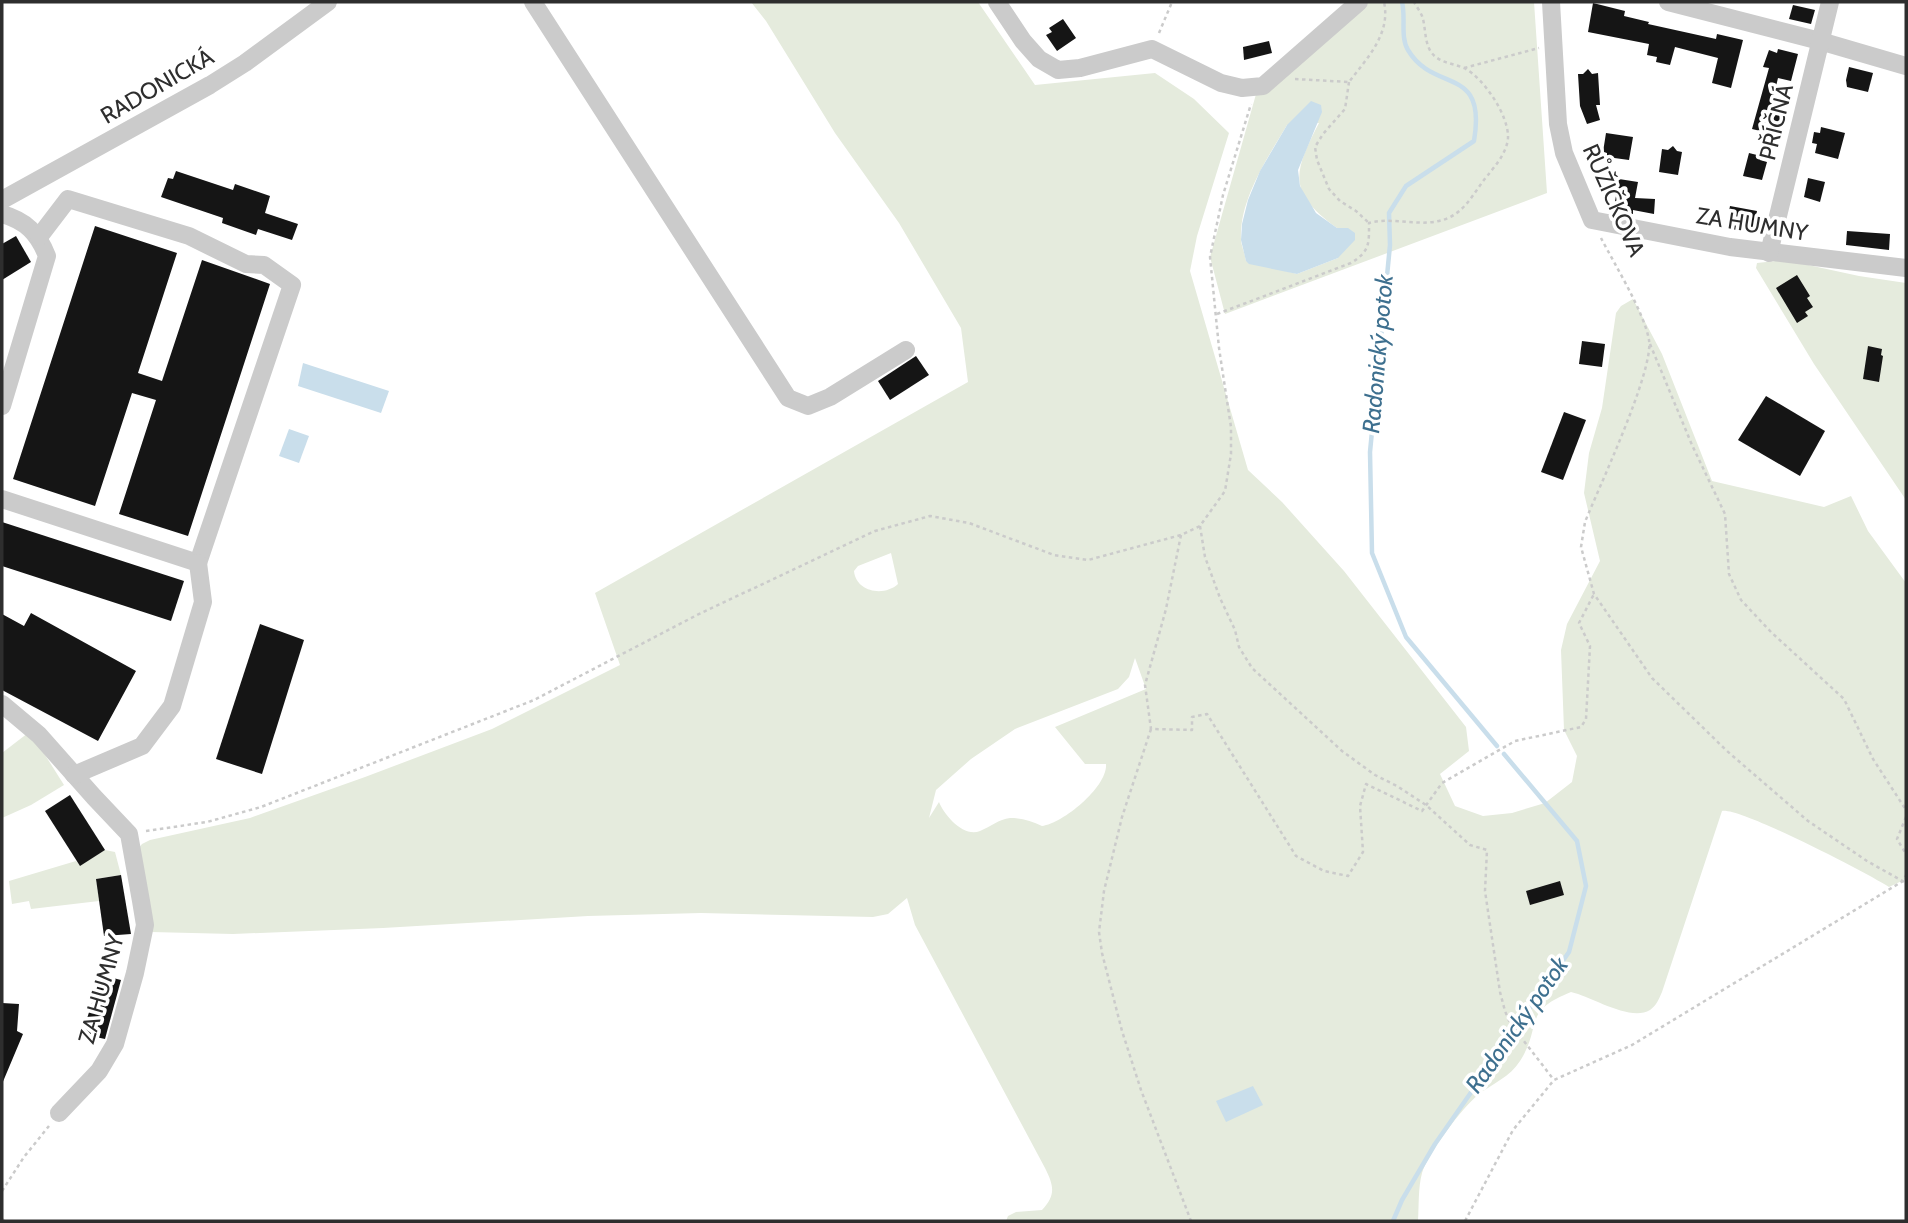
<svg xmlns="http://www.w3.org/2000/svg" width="1908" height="1223" font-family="Cabin,sans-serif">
<rect width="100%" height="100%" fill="#fff"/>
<g fill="#e5ebdd" fill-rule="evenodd">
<path d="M751,2H978L1035,85L1155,73L1194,99L1229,133L1197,236L1190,271L1248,470L1282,502L1344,571L1466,727L1469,751L1440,774L1455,806L1483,816L1512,813L1545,803L1572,782L1577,756L1564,730L1561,650L1567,624L1600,561L1584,493L1589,453L1602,408L1616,313L1621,306L1633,299L1662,354L1712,481L1824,507L1851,496L1868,531L1906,583V879L1889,887C1867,873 1740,807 1722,811L1662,992C1659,999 1656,1006 1650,1010C1630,1022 1593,997 1571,992C1521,1012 1543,1025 1520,1061C1510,1077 1493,1083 1478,1095C1462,1108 1428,1153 1422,1173C1418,1188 1419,1206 1418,1221H1006L1008,1216L1016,1212L1042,1210C1056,1195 1054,1186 1045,1168L915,925L907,898L888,914L873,917L701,913L588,916L383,928L233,934L151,932L138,849L142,844L150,840L250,818L365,777L492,729L620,665L595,593L968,382L961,328L899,223L835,133L766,21ZM891,553L898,584C884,597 856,592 854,571L858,566ZM1135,658L1146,689L1055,727L1085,764H1106C1108,786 1064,823 1042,826C1032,821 1022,818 1010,818C999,819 990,827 980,831C964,838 944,815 939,802L929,818L936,790L971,759L1015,729L1118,689L1129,677Z"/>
<path d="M1360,2H1534L1547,193L1225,314L1210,257L1260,80ZM1319,123C1293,173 1287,192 1337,228L1338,258L1297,274L1246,261C1245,253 1241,246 1241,239C1239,200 1268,157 1287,125Z"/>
<polygon points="1785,260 1859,276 1906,283 1906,500 1814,364 1756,268 1757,263"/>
<polygon points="28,733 35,739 64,785 31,805 2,818 2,753"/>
<polygon points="105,850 115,852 121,875 96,879 99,901 31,909 29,901 12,904 9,881 76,861 80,865"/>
</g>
<g fill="#c9deeb">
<polygon points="1311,101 1321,105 1322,112 1298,170 1300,186 1316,213 1337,228 1348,228 1355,233 1355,240 1338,258 1297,274 1249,264 1246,261 1241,240 1242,224 1248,200 1260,171 1287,125"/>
<polygon points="303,363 389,391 381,413 298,386"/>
<polygon points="289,429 309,436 299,463 279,456"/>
<polygon points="1253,1086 1263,1105 1226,1122 1216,1101"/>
</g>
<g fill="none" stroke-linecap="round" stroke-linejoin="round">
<g stroke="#c9deeb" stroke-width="4.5">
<path d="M1402,2C1406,17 1400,37 1408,50C1434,94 1487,64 1474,141L1406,186L1389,213L1390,245L1370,452L1372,553L1406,637L1497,746"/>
<polyline points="1393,1221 1402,1200 1435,1144 1569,952 1586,886 1577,841 1504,754"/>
</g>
</g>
<g fill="#151515">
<polygon points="1593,3 1625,11 1624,16 1649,22 1648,24 1716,39 1717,34 1743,40 1731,88 1712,83 1718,58 1675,47 1670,65 1656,62 1657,57 1647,55 1649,44 1588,32"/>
<polygon points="1793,5 1815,10 1811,24 1789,19"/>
<polygon points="1063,19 1076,38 1057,51 1046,35 1052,32 1049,28"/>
<polygon points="1269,41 1272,53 1244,60 1243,47"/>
<polygon points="1778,49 1798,54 1791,81 1778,78 1771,107 1783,110 1777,135 1752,129 1769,68 1763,67 1769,50 1777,53"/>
<polygon points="1849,67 1873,73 1868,92 1847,87 1846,80"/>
<polygon points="1588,69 1592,74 1598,73 1600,105 1596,105 1600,120 1587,124 1580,106 1578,74 1583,74"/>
<polygon points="1821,127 1845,133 1838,159 1815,153 1817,144 1812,143 1814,132 1820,133"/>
<polygon points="1606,133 1633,137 1629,160 1607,157 1607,153 1603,152"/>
<polygon points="1673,146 1677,151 1682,152 1678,175 1659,172 1662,149 1668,150"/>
<polygon points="1749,153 1761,156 1760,160 1767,162 1762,180 1743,176"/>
<polygon points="176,171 233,190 235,184 270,196 265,213 298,224 292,240 258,229 256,235 222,223 223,218 161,197 168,178 173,179"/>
<polygon points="1808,178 1825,182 1820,202 1804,197"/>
<polygon points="1619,179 1638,182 1635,198 1655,199 1654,214 1633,210 1633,214 1620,213 1621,208 1614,207"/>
<polygon points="1730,206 1757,211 1753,233 1726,228"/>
<polygon points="95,226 177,253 138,373 162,381 202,260 270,284 188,536 119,514 156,400 132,393 95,506 13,479"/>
<polygon points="1847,231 1890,234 1889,250 1846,245"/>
<polygon points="16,236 31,262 2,280 2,244"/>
<polygon points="1797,275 1810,296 1807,298 1813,307 1805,312 1808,316 1797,323 1776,288"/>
<polygon points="1582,341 1605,344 1602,367 1579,364"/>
<polygon points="1868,346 1882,349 1881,355 1883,356 1879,382 1863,379"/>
<polygon points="916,356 929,375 890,400 878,381"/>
<polygon points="1766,396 1825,431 1800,476 1738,440"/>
<polygon points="1564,412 1586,420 1563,480 1541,472"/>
<polygon points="2,522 184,581 171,621 2,566"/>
<polygon points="31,613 136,671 98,741 2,690 2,614 24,626"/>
<polygon points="260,624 304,640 262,774 216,759"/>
<polygon points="70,795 105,850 80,866 45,811"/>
<polygon points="121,875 131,934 104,936 96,879"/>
<polygon points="1560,881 1564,895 1530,905 1526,891"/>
<polygon points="101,975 121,980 105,1039 82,1034"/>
<polygon points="2,1003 19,1004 17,1031 23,1034 2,1084"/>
</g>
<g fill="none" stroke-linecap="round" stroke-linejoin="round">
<g stroke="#cbcbcb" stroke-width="2.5" stroke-dasharray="3.5 3.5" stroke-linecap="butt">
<polyline points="1159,33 1172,2"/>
<polyline points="1464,68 1539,48"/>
<path d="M1295,79L1349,82C1367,58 1391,34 1384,2"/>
<polyline points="1349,82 1345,109 1323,134 1315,147 1317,160 1329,189 1340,201 1356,211 1369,223"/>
<path d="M1601,238C1615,265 1644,312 1649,340C1654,371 1599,487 1585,522L1581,547L1594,594L1652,678L1727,751L1808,821L1867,861L1906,883"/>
<path d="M1217,314L1351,263C1370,251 1369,244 1369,223C1395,216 1423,229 1448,218C1467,210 1475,190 1488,175C1496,165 1507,152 1508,138C1509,116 1484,78 1464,68C1452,63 1439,63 1431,52C1424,41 1426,27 1422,16C1420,11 1416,6 1414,2"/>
<polyline points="1650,344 1692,445 1725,514 1729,574 1741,600 1771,632 1844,699 1873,759 1906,810"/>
<polyline points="1200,526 1205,557 1220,598 1235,630 1239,647 1252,668 1342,751 1375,775 1397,786 1426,805 1470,845 1487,850 1485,891 1500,992 1505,1011 1510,1023 1554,1080"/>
<polyline points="1181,535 1166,609 1145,685 1151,729 1192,730 1192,717 1207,714 1296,856 1324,871 1348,876 1363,852 1360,806 1366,784 1422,811 1442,783 1515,741 1581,727 1586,719 1590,646 1579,623 1594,594"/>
<polyline points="1151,729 1122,817 1104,891 1099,932 1102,953 1122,1031 1141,1090 1191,1221"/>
<polyline points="1906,817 1897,839 1906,854"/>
<polyline points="146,831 207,822 261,807 534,700 697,615 875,531 930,516 969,523 1054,555 1088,560 1181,535 1200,526 1225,491 1231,454 1231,427 1219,348 1210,257 1223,195 1251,104"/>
<polyline points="2,1191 24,1157 49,1126"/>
<polyline points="2,1219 4,1221"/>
<polyline points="1465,1221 1513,1130 1554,1080 1632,1045 1903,881 1906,875"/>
</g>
<g stroke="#cbcbcb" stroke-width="18">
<polyline points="533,2 788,398 808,406 830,397 906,350"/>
<polyline points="997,2 1023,41 1039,59 1058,70 1080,68 1152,49 1221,83 1242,88 1263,86 1359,2"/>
<polyline points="1551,2 1558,124 1564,153 1592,220 1730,247 1906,268"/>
<polyline points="1668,2 1820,41 1906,66"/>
<polyline points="2,200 210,85 245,63 328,2"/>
<path d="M2,214C26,221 38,233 47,256L2,406"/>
<polyline points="1769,253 1830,2"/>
<polyline points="2,499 198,563 292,285 264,265 246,264 189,236 68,199 39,237"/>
<polyline points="2,704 39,735 94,797 129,834 141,901 145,925 135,973 115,1044 99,1071 59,1113"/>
<polyline points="74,775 142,746 172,706 203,602 198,563"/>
</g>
</g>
<g text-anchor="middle" stroke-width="7" stroke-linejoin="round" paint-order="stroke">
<g font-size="23" fill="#2e2e2e" stroke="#fff">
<text transform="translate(157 86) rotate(-30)" y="8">RADONICKÁ</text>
<text transform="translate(1776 122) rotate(-76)" y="8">PŘÍČNÁ</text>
<text transform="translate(1614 200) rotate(66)" y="8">RŮŽIČKOVA</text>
<text transform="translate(1752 224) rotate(9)" y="8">ZA HUMNY</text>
<text transform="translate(101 989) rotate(-74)" y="8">ZA HUMNY</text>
</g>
<g font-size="24" font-style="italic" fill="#3e708f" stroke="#fff">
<text transform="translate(1378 354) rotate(-85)" y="8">Radonický potok</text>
<text transform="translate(1517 1025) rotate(-55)" y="8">Radonický potok</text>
</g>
</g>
<rect width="1908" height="1223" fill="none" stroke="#2e2e2e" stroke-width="7"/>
</svg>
